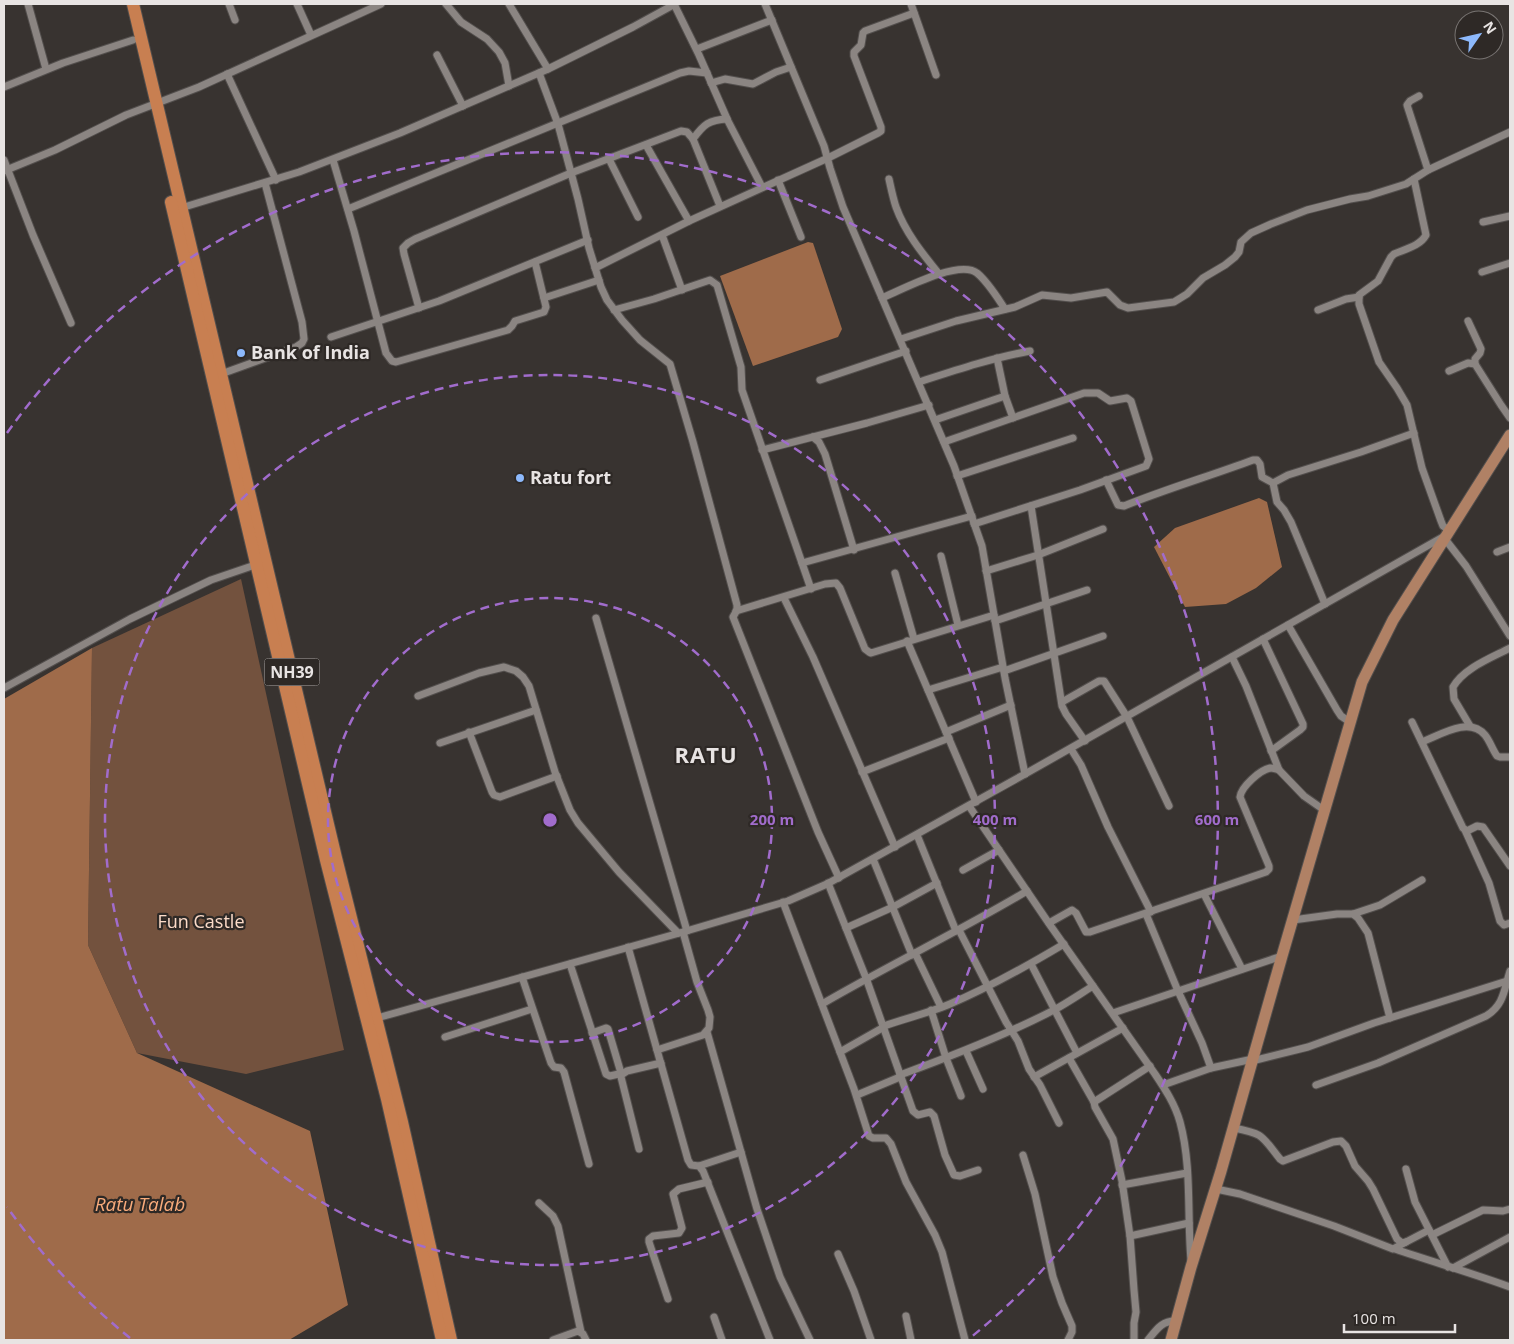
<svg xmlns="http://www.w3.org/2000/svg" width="1514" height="1344" font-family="'Open Sans',sans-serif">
<rect width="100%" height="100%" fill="#383330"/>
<polygon fill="#73523e" points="241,579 344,1050 246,1074 137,1053 88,945 92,648"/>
<g fill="#9f6b4a">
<polygon points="808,242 813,243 842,329 838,337 753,366 720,276"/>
<polygon points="1259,498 1267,502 1282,567 1256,588 1226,604 1185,607 1154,547 1175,528"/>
<polygon points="92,648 88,945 137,1053 310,1131 348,1305 289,1340 4,1340 4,699"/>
</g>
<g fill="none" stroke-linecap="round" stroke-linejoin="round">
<g stroke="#534f4d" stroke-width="9">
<g id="street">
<polyline points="28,4 46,69"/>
<polyline points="229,4 235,20"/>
<polyline points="297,4 311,35"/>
<polyline points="446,4 461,22 487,39 499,52 505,63 509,86"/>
<polyline points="509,4 548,69"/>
<polyline points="674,4 699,55 728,121 762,187"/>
<polyline points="765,4 824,146 830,168 843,207 954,466 982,546 1005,678 1025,774"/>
<polyline points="911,4 936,75"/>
<polyline points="697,49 772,20"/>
<polyline points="437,55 463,106"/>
<polyline points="539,73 558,124 578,199 589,248 601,287 607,300 622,320 640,340 670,364 693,442 737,605 737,610 733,617 818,832 839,878"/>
<polyline points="227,74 276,180"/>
<polyline points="711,83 725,79 753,84 776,72 791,67"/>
<polyline points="4,87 63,63 133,40"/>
<polyline points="1419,96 1410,101 1407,105 1428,170"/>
<path d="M693,139C704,124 709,120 727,119"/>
<polyline points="646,145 689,221"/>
<polyline points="609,159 638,217"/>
<polyline points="4,160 33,235 71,323"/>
<polyline points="333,160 354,231 386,353 392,361 396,362 508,330 512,326 515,321 544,312 546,307 535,262"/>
<polyline points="4,171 55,150 126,115 199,87 381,4"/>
<path d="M889,179C891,188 893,198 896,207C905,232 922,253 939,274"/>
<path d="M1414,179L1426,235C1420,246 1405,249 1394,254L1391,257L1378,281L1359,295V304L1379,362L1397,388L1407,405L1422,468L1441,521L1443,526L1450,531"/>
<polyline points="778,180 801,237"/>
<polyline points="181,208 299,172 400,133 548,69 633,27 675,4"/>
<polyline points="348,209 680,73 689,71 707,73"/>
<polyline points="1483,222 1510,216"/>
<polyline points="662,235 682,290"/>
<polyline points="595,268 689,221 828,158 878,133 881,131 881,127 854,56 854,52 861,45 863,33 865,31 914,13"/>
<polyline points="1482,272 1510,263"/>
<polyline points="544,298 599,280"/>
<path d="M882,298C901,290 959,259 977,273C988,282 997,297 1005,309"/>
<polyline points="419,308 404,254 403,248 408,243 415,239 571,173 681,131 687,132 693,139 720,206"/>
<polyline points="614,310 654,299 710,280 717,285 741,367 742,390 811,589"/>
<polyline points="1318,310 1346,299 1359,297"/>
<polyline points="1468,321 1481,349 1480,353 1475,359 1475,364"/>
<polyline points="331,337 439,301 588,240"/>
<polyline points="901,339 956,321 1015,307 1042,295 1071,298 1107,292 1120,305 1128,308 1174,302 1187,294 1203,278 1225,265 1235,257 1239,252 1241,242 1251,233 1271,224 1307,210 1350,199 1368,196 1406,184 1428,170 1510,132"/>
<polyline points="997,358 1005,396 1013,418"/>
<polyline points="1449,371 1468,363 1475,364 1501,405 1510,418"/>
<polyline points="221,374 296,347 302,343 304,339 302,322 265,183"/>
<polyline points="820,380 906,351"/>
<path d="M919,382C956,370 992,358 1030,351"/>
<polyline points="935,420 1005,396"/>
<polyline points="813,437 819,442 825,454 854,550"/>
<polyline points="944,442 1084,393 1098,393 1110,401 1127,398 1131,401 1149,459 1146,466 1080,490 974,524"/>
<polyline points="762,450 867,423 929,405"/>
<polyline points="957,476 1073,438"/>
<path d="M1106,480L1118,505L1124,506C1166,489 1210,476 1253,460H1257L1260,464L1262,477L1273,483L1277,502L1284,510L1291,522L1325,604"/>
<polyline points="1273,483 1288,475 1361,452 1414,433"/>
<polyline points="1031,506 1062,706 1066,714 1085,741"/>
<polyline points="1445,539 1466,566 1510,636"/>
<polyline points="1497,552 1510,547"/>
<polyline points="941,556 958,625"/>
<polyline points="802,563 972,516"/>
<polyline points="986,571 1038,555 1103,529"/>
<polyline points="895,573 914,639"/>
<polyline points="784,598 813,657 895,847"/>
<polyline points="736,611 825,584 836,583 840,588 865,649 869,652 871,653 994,615"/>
<polyline points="596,618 687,931"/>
<polyline points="995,621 1087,590"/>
<polyline points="1288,625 1337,710 1341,716 1350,722"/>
<polyline points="1263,639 1303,724 1303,727 1300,730 1271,751"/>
<polyline points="907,641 976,802"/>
<polyline points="1232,657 1246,686 1279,770"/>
<polyline points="1004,671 1103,636"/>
<polyline points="4,688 130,619 211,580 255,565"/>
<polyline points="928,690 1003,667"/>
<polyline points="418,696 479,673 504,667 516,671 523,677 529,686 555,772 570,810 578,823 619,872 678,933"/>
<polyline points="1062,702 1099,681 1104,681 1127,717 1169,806"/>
<polyline points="1412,722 1463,828 1467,831 1477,826 1483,827 1510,866"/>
<path d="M1470,726L1454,699L1453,687C1464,668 1491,658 1510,648"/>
<polyline points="469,732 492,792 494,795 500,797 557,776"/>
<polyline points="946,732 1011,705"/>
<path d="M1422,742C1440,735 1469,716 1485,735C1490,741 1492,749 1497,756L1500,757H1510"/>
<polyline points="440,743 536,710"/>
<polyline points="1071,749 1081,765 1108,827 1151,912"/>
<polyline points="862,772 949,738"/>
<path d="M969,806L1050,925L1155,1074C1165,1089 1175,1104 1180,1122C1192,1166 1187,1215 1191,1260"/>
<polyline points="1465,830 1489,883 1500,921 1504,925 1510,923"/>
<polyline points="917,835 956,931"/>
<polyline points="873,859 912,955"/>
<polyline points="963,870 999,850"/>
<polyline points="828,883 866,978 913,1111 918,1115 930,1112 934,1116 945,1155 954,1175 960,1176 978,1170"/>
<polyline points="1204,894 1242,969"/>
<polyline points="783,902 854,1089 869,1136 873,1138 886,1138 891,1144 906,1182 935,1235 942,1252 965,1340"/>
<polyline points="1146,914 1178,991 1202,1043 1211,1068"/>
<polyline points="1353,914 1380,905 1422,880"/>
<polyline points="1293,920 1337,914 1353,914 1358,918 1368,933 1390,1018"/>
<path d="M1049,923L1072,910L1076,913L1086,932H1090L1266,872L1269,869V866L1240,797C1241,787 1260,770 1270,768C1274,768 1275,769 1279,770L1304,796L1324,810"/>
<polyline points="846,928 893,907 937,883"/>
<polyline points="959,930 1006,1022 1018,1041 1029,1069 1040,1085 1059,1123"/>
<polyline points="628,947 688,1160 691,1165 699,1166 703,1171 770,1340"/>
<polyline points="915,953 941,1007"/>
<polyline points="570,964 606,1074 610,1076 623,1073"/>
<polyline points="1031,964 1077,1053"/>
<polyline points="522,977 551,1063 554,1067 561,1068 564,1072 589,1164"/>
<path d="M822,1004C889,965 960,931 1027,891"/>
<polyline points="931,1010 946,1058 961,1096"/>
<polyline points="1113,1013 1282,956"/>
<polyline points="377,1018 683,932 788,901 827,884 1025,774 1443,537"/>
<path d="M884,1026C906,1018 929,1013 950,1004C990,987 1027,966 1064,944"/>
<polyline points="707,1032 757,1209 780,1277 810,1340"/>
<polyline points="592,1033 606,1028 608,1029 621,1073"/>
<polyline points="445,1037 532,1009"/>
<polyline points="657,1050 703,1035 709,1028 710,1017 708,1010 697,982 683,932"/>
<polyline points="966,1051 983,1089"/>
<polyline points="840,1052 884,1027"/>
<polyline points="1069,1058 1094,1102"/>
<polyline points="1252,1061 1308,1047 1374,1023 1507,981"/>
<path d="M900,1075C952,1056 1004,1036 1054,1010C1067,1003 1080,994 1093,986"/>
<polyline points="1034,1077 1123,1028"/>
<polyline points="1163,1085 1211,1068 1253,1059"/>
<path d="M1316,1085L1378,1063L1486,1016C1504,1005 1504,990 1510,971"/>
<polyline points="857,1095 900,1077"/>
<path d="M1234,1128C1264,1134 1261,1135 1280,1159L1283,1161L1333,1142L1341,1141L1346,1146L1355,1166L1368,1181L1373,1189L1397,1239L1402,1243L1406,1242L1429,1230"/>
<polyline points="639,1149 621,1077 621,1075 627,1071 661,1063"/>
<polyline points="1023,1155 1035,1194 1053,1277 1062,1303 1072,1326 1072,1332 1068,1340"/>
<polyline points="699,1166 741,1152"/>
<polyline points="1406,1169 1415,1202 1448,1267"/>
<polyline points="1122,1185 1187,1173"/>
<polyline points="1216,1189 1240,1194 1334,1226 1393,1249 1406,1242"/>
<polyline points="539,1203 553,1216 558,1226 581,1332"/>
<polyline points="1432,1235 1483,1210 1503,1211 1510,1209"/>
<polyline points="1130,1236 1189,1223"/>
<path d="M1395,1249C1433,1262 1472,1273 1510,1287"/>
<polyline points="838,1254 854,1291 871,1340"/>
<polyline points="1453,1268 1510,1237"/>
<polyline points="668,1299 649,1242 649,1239 653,1236 679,1233 682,1228 673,1194 679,1189 708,1182"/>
<polyline points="906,1316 911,1340"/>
<polyline points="714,1317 722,1340"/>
<polyline points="553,1340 578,1331 583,1334 586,1340"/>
<polyline points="1134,1340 1134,1323 1136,1312 1134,1290 1130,1236 1122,1181 1113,1139 1095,1107 1094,1102 1150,1066"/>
<path d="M1148,1340C1156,1330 1162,1320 1177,1321"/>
</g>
</g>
<g stroke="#534f4d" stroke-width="13">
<polyline id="primary" points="1171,1340 1191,1267 1221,1171 1282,956 1362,682 1393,620 1510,435"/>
</g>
<g stroke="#534f4d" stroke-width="14">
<g id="highway">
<polyline points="133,4 336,858 402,1122 451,1340"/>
<polyline points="171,202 326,860 387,1099 442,1340"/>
</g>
</g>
<use href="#street" stroke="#8b8582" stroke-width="7"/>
<use href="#primary" stroke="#b08165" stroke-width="11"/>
<use href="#highway" stroke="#c87f51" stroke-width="12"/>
</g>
<g fill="none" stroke="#a16ccc" stroke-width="2.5" stroke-dasharray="9 6">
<circle cx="550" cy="820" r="222"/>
<circle cx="550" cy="820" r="445"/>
<path d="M130 1338A667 667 0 0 1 7 1207M7 433A667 667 0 1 1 970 1338"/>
</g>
<g fill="#8db9fc" stroke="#2e2926" stroke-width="2">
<circle cx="241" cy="353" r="5"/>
<circle cx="520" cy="478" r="5"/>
</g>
<g text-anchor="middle" stroke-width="4.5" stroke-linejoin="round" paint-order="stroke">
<rect fill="#2e2926" stroke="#b0acaa" stroke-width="1" x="264.5" y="658.5" width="55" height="27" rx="4"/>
<g font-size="16" font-weight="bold" fill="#e8e4e3">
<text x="292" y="678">NH39</text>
</g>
<g font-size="18" font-weight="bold" fill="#e8e4e3" stroke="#2e2926" text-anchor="start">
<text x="251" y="359">Bank of India</text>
<text x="530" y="484">Ratu fort</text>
</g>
<g font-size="18" fill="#fcdbc8" stroke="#2e2926">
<text x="201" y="928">Fun Castle</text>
</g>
<g font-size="19" font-style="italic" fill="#f9ab7b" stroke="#2e2926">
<text x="140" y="1211">Ratu Talab</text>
</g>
<g font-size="22" font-weight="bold" letter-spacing="1" fill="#e8e4e3" stroke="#2e2926">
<text x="706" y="763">RATU</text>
</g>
</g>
<circle cx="550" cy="820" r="8" fill="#a16ccc" stroke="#2e2926" stroke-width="2.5"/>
<g font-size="15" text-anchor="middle" font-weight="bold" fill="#a16ccc" stroke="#2e2926" stroke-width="4.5" stroke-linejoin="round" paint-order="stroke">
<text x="772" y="825">200 m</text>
<text x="995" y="825">400 m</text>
<text x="1217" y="825">600 m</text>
</g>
<rect width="1514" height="1344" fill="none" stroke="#e8e4e3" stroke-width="10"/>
<g transform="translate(1479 35) rotate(56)"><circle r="24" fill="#2e2926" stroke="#787472"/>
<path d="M0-4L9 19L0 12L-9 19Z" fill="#8db9fc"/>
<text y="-8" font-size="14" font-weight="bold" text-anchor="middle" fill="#e8e4e3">N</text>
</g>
<path d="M1344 1324v8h111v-8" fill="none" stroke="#e8e4e3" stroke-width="2.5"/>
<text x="1352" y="1324" font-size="15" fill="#e8e4e3" stroke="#2e2926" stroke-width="4" paint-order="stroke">100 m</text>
</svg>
